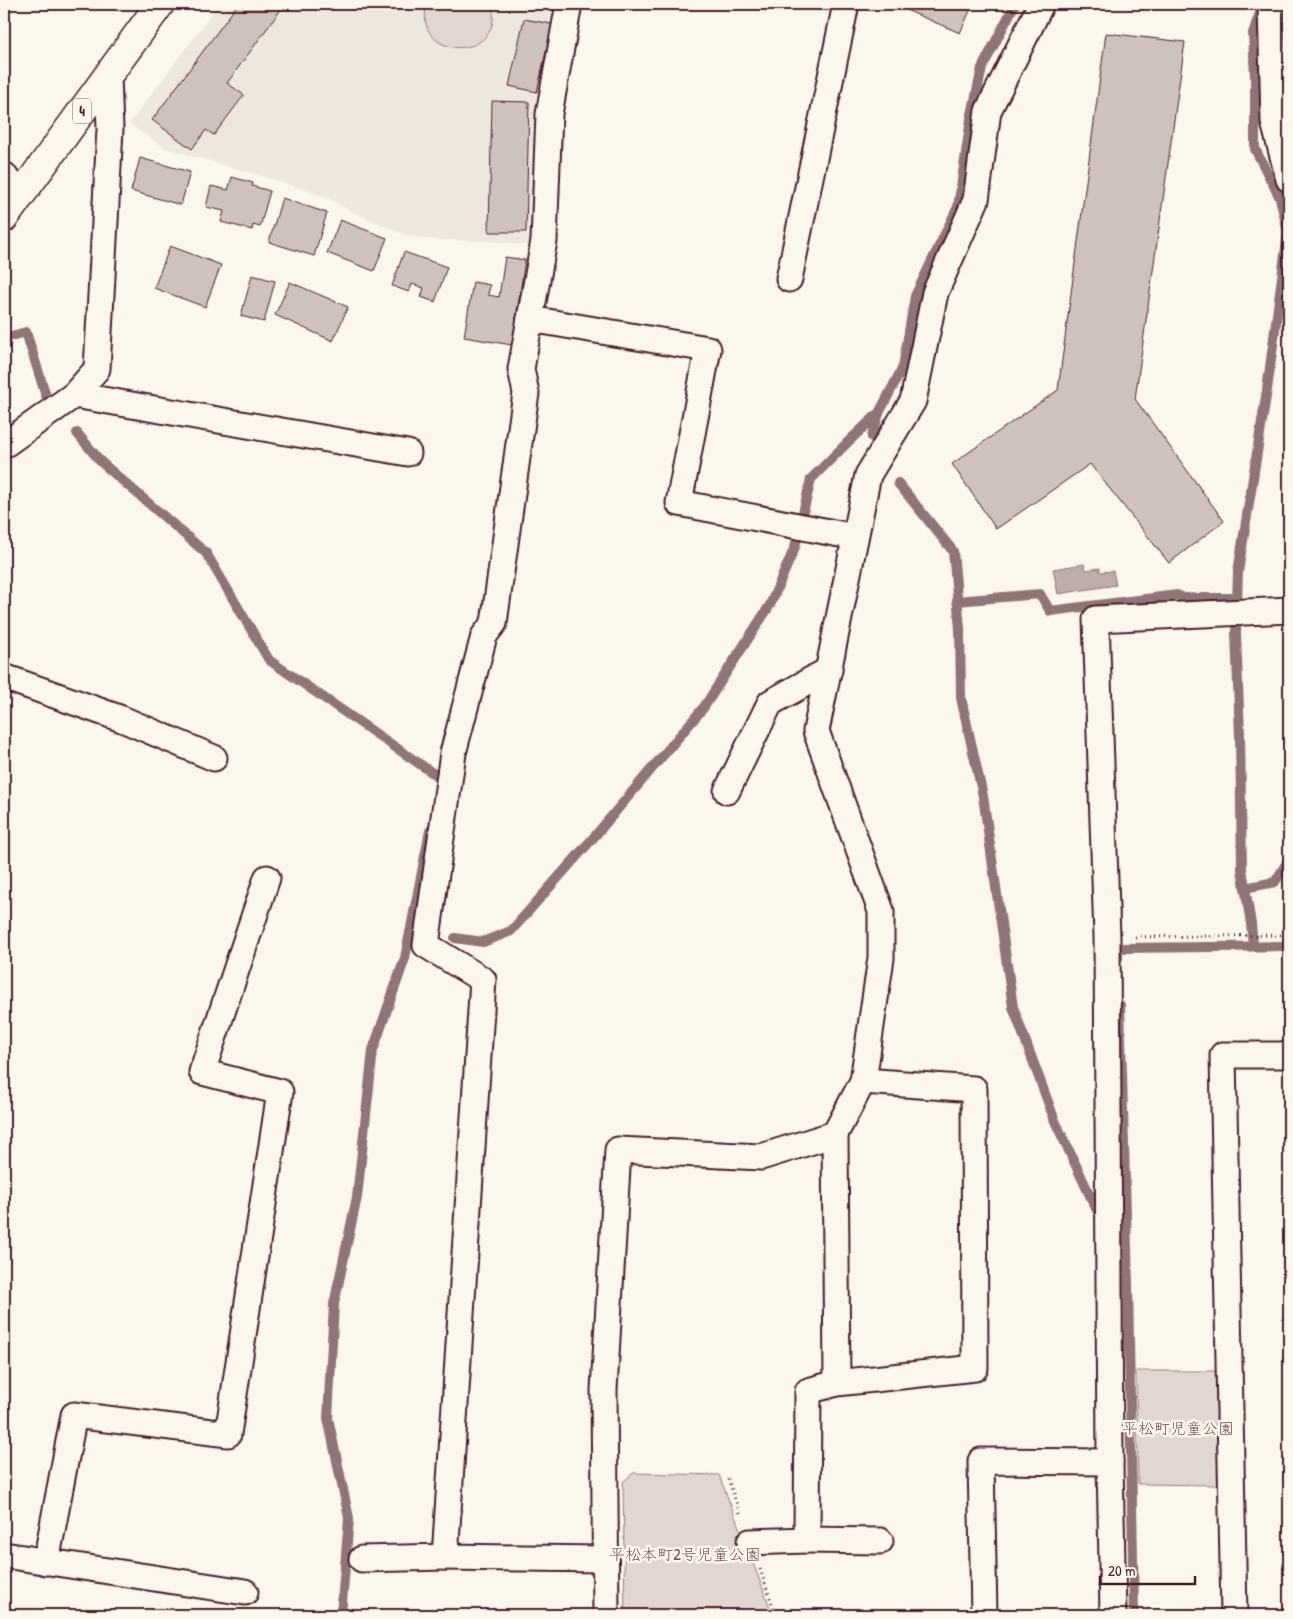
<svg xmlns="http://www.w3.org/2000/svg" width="1293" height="1619" font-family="'Patrick Hand','Klee One',sans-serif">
<rect width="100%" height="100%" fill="#fbf7ec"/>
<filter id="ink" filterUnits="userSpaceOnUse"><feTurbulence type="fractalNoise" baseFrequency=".02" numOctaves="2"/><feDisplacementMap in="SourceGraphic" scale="10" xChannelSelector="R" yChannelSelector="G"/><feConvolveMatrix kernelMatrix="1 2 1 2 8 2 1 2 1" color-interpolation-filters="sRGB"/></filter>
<g filter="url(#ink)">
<polygon fill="#eee7de" points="219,4 558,4 534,246 488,241 436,240 405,235 357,214 323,196 271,179 165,148 129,124"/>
<g fill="#e2d7d0" stroke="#967b7e">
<path d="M427,4H492C505,64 411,60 427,4Z"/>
<polygon points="1136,1371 1218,1371 1219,1485 1138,1484"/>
<polygon points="633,1473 719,1475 773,1615 625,1615 623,1482"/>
</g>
<polygon fill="#bfadaa" stroke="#907477" points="1084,564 1086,570 1100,568 1100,572 1113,571 1116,585 1058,594 1053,569"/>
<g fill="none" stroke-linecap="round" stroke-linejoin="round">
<g stroke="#907477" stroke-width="10">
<polyline points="4,338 26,332 46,396"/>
<polyline points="77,433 101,462 206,553 269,660 440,778 439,788"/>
<polyline points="872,437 879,413 903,367 915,296 958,207 971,119 982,68 1015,4"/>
<polyline points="898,483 953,551 960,629 961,698 983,796 1013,1007 1055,1121 1102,1221"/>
<polyline points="957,601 1040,594 1050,611 1177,595 1184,598 1237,598"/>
<polyline points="1245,888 1275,882 1289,859"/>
<polyline points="455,938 483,942 511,931 594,837 704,707 770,605 795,547 811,479 849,441 879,413"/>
<polyline points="1253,946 1251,924 1242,869 1240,735 1236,634 1238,572 1267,390 1288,232 1280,198 1255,149 1255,77 1253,33 1261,10 1267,9"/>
<polyline points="1118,958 1118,948 1289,946"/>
<polyline points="1120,1005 1128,1284 1134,1615"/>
<polyline points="341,1615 349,1518 328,1418 334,1304 357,1197 373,1050 405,958 430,831"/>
</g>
</g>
<g fill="#cfc2bc" stroke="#4a1f2b">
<polygon points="238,4 285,4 227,83 244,95 214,135 206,130 192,149 152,120"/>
<polygon points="908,4 973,4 960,33 906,10"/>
<polygon points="524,19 552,24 537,92 509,86"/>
<polygon points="1106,33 1185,42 1135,399 1224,521 1169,563 1090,464 996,529 952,464 1058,390"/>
<polygon points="492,101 529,102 526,232 489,232"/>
<polygon points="140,158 190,172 181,205 131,191"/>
<polygon points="232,177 253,183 252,186 270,191 260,227 253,225 252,230 221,222 224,211 206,207 211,186 228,190"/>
<polygon points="282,198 327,213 314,256 269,242"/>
<polygon points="340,220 387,238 374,271 327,253"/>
<polygon points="170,246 221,265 205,307 154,288"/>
<polygon points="404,252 447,267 435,302 421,297 424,288 412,284 409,292 392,286"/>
<polygon points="505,257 525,260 512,345 464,337 473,282 490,285 488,295 499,297"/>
<polygon points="252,275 275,281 264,322 241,316"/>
<polygon points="290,282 348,307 333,341 275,315"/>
</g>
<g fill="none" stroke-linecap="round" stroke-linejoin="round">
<g stroke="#4a1f2b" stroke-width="29">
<g id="street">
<polyline points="1271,4 1274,122 1289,179"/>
<polyline points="4,175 19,198"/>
<polyline points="789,279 846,4"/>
<polyline points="530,319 708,349 679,503 855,537"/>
<polyline points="74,395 408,453"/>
<polyline points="4,445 74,395 97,369 110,129 108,75"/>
<polyline points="4,677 122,719 214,758"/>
<polyline points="727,791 770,703 829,670"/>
<polyline points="835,1134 837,1383 975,1368 974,1089 863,1081"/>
<polyline points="807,1540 880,1541"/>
<polyline points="750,1542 807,1540 808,1391 837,1383"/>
<polyline points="4,1555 245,1592"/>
<polyline points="445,1557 605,1559"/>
<polyline points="362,1559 445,1557 483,980 426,945 453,753 484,636 494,623 526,393 521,369 544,241 549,114 569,4"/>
<polyline points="46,1562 74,1415 228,1434 280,1092 202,1072 267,878"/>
<polyline points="606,1615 604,1390 618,1150 761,1157 835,1134 863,1081 881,958 881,911 816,731 868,475 913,401 935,293 976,200 988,111 1041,4"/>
<polyline points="984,1615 981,1461 1110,1462"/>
<polyline points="1113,1615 1110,1462 1107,937 1096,619 1289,610"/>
<polyline points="1234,1615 1223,1055 1289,1055"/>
</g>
</g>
<g stroke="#4a1f2b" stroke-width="31">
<polyline id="highway" points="4,218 160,4"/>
</g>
<g stroke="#4a1f2b" stroke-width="3" stroke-dasharray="1 4" stroke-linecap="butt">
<polyline points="1135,937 1289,935"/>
<polyline points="728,1479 741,1516"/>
<polyline points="760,1569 776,1615"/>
<polyline points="885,1615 891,1615"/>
</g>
<use href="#street" stroke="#fbf7ec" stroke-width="25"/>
<use href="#highway" stroke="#fbf7ec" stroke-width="28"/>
</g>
</g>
<g text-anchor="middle" stroke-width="5" stroke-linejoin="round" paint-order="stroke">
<rect fill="#fbf7ec" stroke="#7f6065" stroke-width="1" x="73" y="98.5" width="18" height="25" rx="4"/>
<g font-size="15" font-weight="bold" fill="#4a1f2b">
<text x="82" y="116">4</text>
</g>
<g font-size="16" fill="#704d54" stroke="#fbf7ec">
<text x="1178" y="1434">平松町児童公園</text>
<text x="685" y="1560">平松本町2号児童公園</text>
</g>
</g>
<rect width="1293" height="1619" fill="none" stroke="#fbf7ec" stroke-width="20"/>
<rect x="10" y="10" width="1273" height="1599" fill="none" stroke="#4a1f2b" stroke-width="2" filter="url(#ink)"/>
<path d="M1100 1576v8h95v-8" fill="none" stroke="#4a1f2b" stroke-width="2.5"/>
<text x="1108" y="1576" font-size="15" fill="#4a1f2b" stroke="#fbf7ec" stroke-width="4" paint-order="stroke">20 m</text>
</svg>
